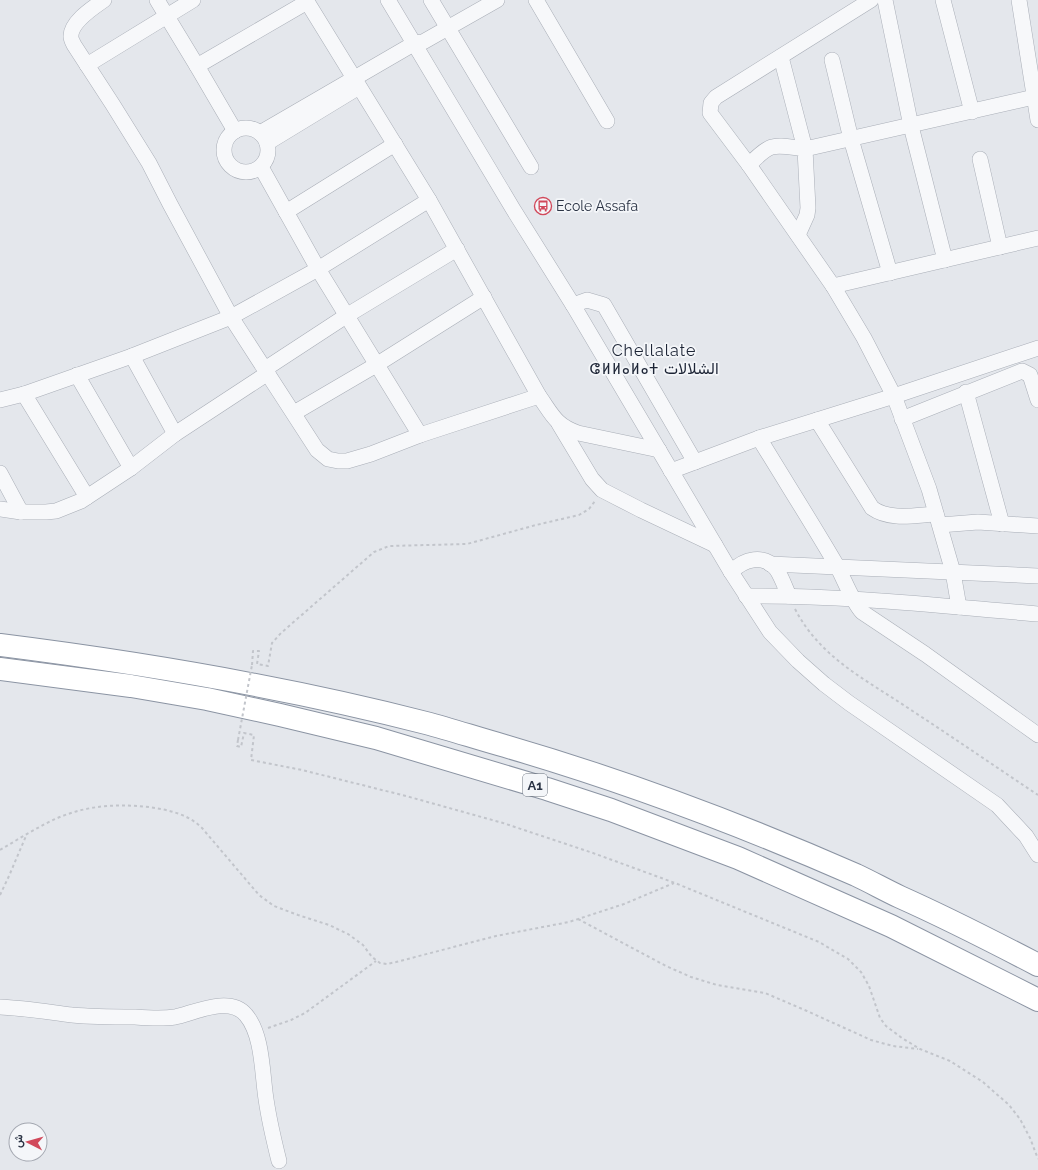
<svg xmlns="http://www.w3.org/2000/svg" width="1038" height="1170" font-family="Raleway,Vazirmatn,'Noto Sans Tifinagh',sans-serif">
<rect width="100%" height="100%" fill="#e4e7ec"/>
<g fill="none" stroke-linecap="round" stroke-linejoin="round">
<g stroke="#a9aeb7" stroke-width="16">
<g id="minor">
<path d="M104,0C94,7 70,22 71,37C71,39 73,43 74,45L113,105L149,163L170,204L231,317L317,450L328,459L338,461H347L371,454L420,435L539,396"/>
<polyline points="157,0 197,66 235,131"/>
<path d="M306,0L429,200L539,396C552,414 555,425 578,433L659,450"/>
<polyline points="388,0 513,209 573,305 731,572 770,632 798,661 824,684 849,703 997,805 1026,836 1038,855"/>
<polyline points="431,0 531,167"/>
<polyline points="536,0 607,121"/>
<polyline points="871,0 716,97 711,103 710,113 749,165 833,286 864,338 894,396 929,489 953,572 959,607"/>
<polyline points="885,0 911,126 945,260"/>
<polyline points="943,0 972,112"/>
<polyline points="1019,0 1038,120"/>
<polyline points="781,57 805,149 1034,97"/>
<polyline points="832,60 851,139 890,273"/>
<polyline points="87,65 193,0"/>
<polyline points="197,66 307,2"/>
<circle cx="246" cy="150" r="22"/>
<polyline points="260,133 415,43 423,42 497,0"/>
<polyline points="267,143 359,87"/>
<polyline points="980,159 1000,247"/>
<path d="M749,165C772,141 774,145 805,149L808,208L807,215L798,235"/>
<polyline points="261,167 318,269 420,435"/>
<polyline points="286,212 395,144"/>
<polyline points="833,286 1038,238"/>
<polyline points="573,305 587,300 604,305 695,462"/>
<polyline points="132,356 175,434"/>
<polyline points="265,369 346,316 457,249"/>
<polyline points="77,375 131,468"/>
<polyline points="966,392 1002,524"/>
<polyline points="24,394 87,497"/>
<polyline points="0,400 24,394 132,356 231,317 318,269 429,200"/>
<polyline points="294,413 376,365 484,297"/>
<polyline points="902,419 1022,371 1030,375 1038,400"/>
<path d="M817,420L872,508C890,521 916,515 936,514"/>
<polyline points="559,424 592,479 602,490 641,510 715,545"/>
<path d="M759,438C785,481 812,523 837,566C844,579 853,603 862,612L925,654L1038,735"/>
<polyline points="671,471 759,438 894,396 1038,348"/>
<polyline points="0,473 21,512"/>
<polyline points="0,509 21,512 46,512 56,511 81,501 131,468 175,434 268,373"/>
<polyline points="940,525 978,522 1038,526"/>
<polyline points="770,564 1038,576"/>
<path d="M731,572C744,559 764,553 777,570C782,578 785,587 789,596"/>
<path d="M746,596C843,595 941,606 1038,614"/>
<path d="M0,1007C24,1008 48,1012 72,1015C93,1017 114,1017 135,1017C148,1018 162,1019 175,1017C194,1013 230,995 246,1015C263,1035 262,1074 266,1099C269,1120 274,1141 279,1161"/>
</g>
</g>
<g stroke="#8b94a3" stroke-width="24">
<g id="highway">
<path d="M0,645C143,663 286,687 426,723C453,730 479,739 505,746C625,781 742,825 856,875C871,882 885,890 900,897C947,918 992,941 1038,965"/>
<polyline points="0,669 131,686 207,699 280,715 376,738 547,789 611,810 738,858 891,926 1038,1000"/>
</g>
</g>
<g stroke="#c2c5cb" stroke-width="2" stroke-dasharray="3 3" stroke-linecap="butt">
<path d="M795,609C821,659 867,680 911,710C954,738 996,767 1038,795"/>
<polyline points="252,665 253,651 259,651 257,664 268,666 272,643 281,633 374,552 389,546 467,544 536,525 579,515 589,509 595,501"/>
<polyline points="238,740 237,746 241,747 244,733 254,735 251,760 302,770 406,796 503,823 593,853 675,883 819,942 848,959 861,972 869,986 880,1018 886,1026 902,1038 920,1049 950,1061 983,1082 1009,1105 1020,1119 1030,1138 1038,1159"/>
<path d="M0,850C15,841 30,832 45,824C79,806 112,803 149,807C169,810 188,814 202,828L259,895L274,906L298,915L329,925L348,934L363,945L372,957L380,963L387,964L396,962L496,936L569,922L624,904L674,883"/>
<polyline points="0,895 9,876 26,836"/>
<polyline points="578,919 666,966 691,977 717,985 765,993 807,1011 871,1040 893,1046 918,1049"/>
<polyline points="268,1028 291,1020 305,1013 376,961"/>
</g>
<use href="#minor" stroke="#f7f8fa" stroke-width="15"/>
<use href="#highway" stroke="#fff" stroke-width="22"/>
<polyline stroke="#c2c5cb" stroke-width="2" stroke-dasharray="3 3" stroke-linecap="butt" points="238,740 252,665"/>
</g>
<defs>
<g id="bus-ring" transform="scale(0.9)"><circle r="9.5" fill="#f4f6f9" stroke="#d1495b" stroke-width="1.5"/><path d="M-5-6H5V4H4V6H2V4H-2V6H-4V4H-5ZM-3.5-4V0h7V-4ZM-3.5 1.2v1.5H-2V1.2ZM2 1.2v1.5H3.5V1.2Z" fill="#d1495b"/></g>
</defs>
<g fill-rule="evenodd">
<use href="#bus-ring" x="543" y="206"/>
</g>
<g text-anchor="middle" stroke-width="3.5" stroke-linejoin="round" paint-order="stroke">
<rect fill="#f4f6f9" stroke="#676e7b" stroke-width="1" x="523" y="774" width="24" height="22" rx="3"/>
<g font-size="13" font-weight="bold" fill="#2b3445">
<text x="535" y="790">A1</text>
</g>
<g font-size="14" fill="#2b3445" stroke="#f4f6f9" text-anchor="start">
<text x="556" y="211">Ecole Assafa</text>
</g>
<g font-size="16" letter-spacing="1" fill="#1d2536" stroke="#f4f6f9">
<text x="654" y="356">Chellalate<tspan x="654" dy="18">ⵛⵍⵍⴰⵍⴰⵜ الشلالات</tspan></text>
</g>
</g>
<g transform="translate(28 1142) rotate(276)"><circle r="19" fill="#f4f6f9" stroke="#a4a8b1"/>
<path d="M0-3L7 15L0 10L-7 15Z" fill="#d1495b"/>
<text y="-6" font-size="11" font-weight="bold" text-anchor="middle" fill="#2b3445">ش</text>
</g>
</svg>
